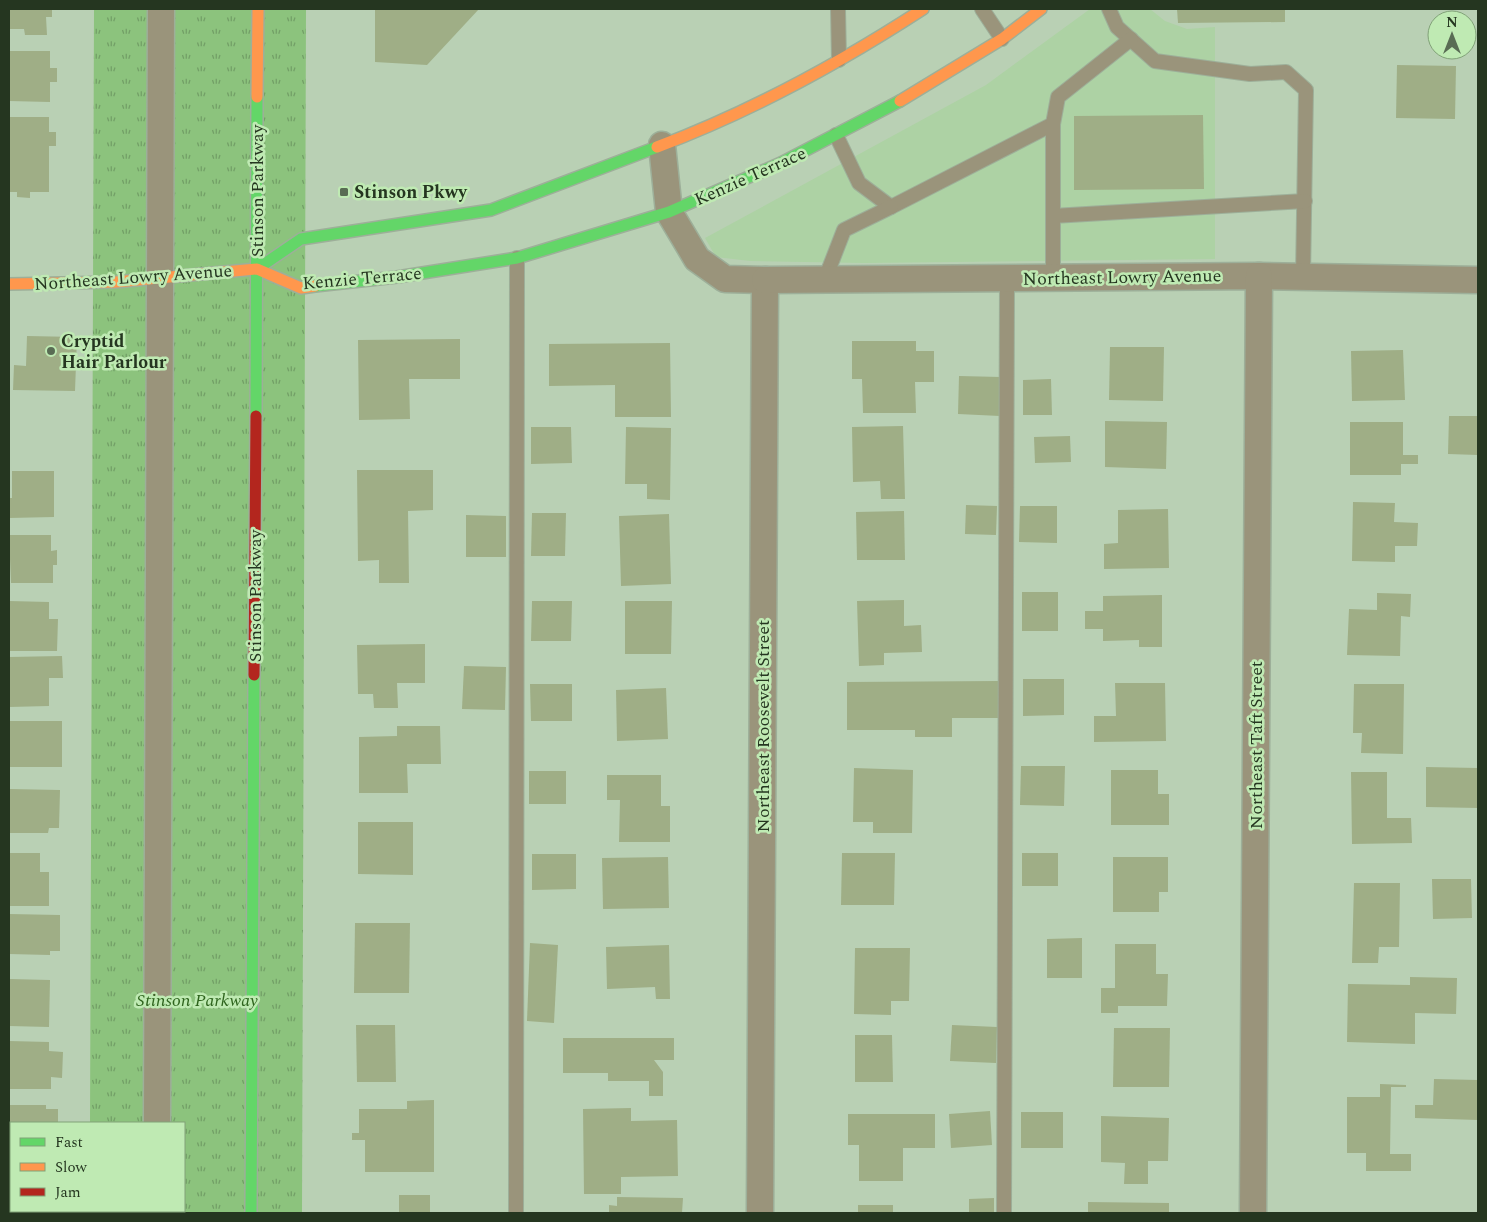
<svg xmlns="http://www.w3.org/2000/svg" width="1487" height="1222" font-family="Spectral,serif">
<defs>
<pattern id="grass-tufts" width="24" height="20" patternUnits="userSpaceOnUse" patternTransform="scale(1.25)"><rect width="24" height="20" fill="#8cc37d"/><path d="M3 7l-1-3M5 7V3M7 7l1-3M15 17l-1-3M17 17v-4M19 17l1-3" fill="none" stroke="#729f66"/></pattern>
</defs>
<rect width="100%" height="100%" fill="#b9d0b4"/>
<polygon fill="#add2a4" points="1090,9 1150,9 1165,21 1187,29 1215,27 1215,259 864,263 750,261 716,257 705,238 986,85"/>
<polygon fill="url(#grass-tufts)" points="94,9 306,9 302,1213 90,1213 90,1211 184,1211 184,1123 90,1123"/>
<g fill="#9fae86">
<polygon points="9,9 52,9 52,17 46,17 47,35 25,35 24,29 9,29"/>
<polygon points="375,9 479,9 427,65 375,62"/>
<polygon points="1177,9 1285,9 1285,22 1178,23"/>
<polygon points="9,51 50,51 50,68 57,68 57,82 50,82 50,102 9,101"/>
<polygon points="1397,65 1456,66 1455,119 1396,118"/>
<polygon points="1203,115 1204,189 1074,190 1074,116"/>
<polygon points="9,117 49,117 49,132 56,132 56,146 49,146 49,192 30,192 30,198 17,197 17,192 9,192"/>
<polygon points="27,336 77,337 75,391 13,390 14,365 26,366"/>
<polygon points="460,339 460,379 409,379 410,419 359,420 358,340"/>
<polygon points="852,341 916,341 916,351 934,351 934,382 915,382 916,413 863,413 862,379 852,379"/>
<polygon points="670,343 671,417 615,417 615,385 549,386 549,344"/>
<polygon points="1110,347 1164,347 1163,401 1109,400"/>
<polygon points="1403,350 1405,400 1352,401 1351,351"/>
<polygon points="959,376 1001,377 1000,416 958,414"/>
<polygon points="1051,379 1052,415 1023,415 1023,380"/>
<polygon points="1449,416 1478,416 1478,455 1448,454"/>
<polygon points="1105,421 1167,422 1166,469 1105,467"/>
<polygon points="1350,422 1403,422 1403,455 1418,455 1418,464 1401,464 1401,475 1350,475"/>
<polygon points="903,426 905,499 881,499 880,481 853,482 852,427"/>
<polygon points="531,427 571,427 572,463 531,464"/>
<polygon points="626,427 671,428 670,500 647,499 647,484 625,484"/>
<polygon points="1070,436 1071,462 1035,463 1034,437"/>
<polygon points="357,470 433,470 433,510 408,511 409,583 379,583 379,560 358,561"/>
<polygon points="12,471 54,471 54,517 9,518 9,498 12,498"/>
<polygon points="1353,502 1395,503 1394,522 1418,523 1417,546 1395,546 1395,562 1352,561"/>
<polygon points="966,505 997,506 996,535 965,534"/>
<polygon points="1020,506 1057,506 1057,543 1019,542"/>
<polygon points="1168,509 1169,568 1104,569 1104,544 1118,543 1118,510"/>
<polygon points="904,511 905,560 857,560 856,512"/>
<polygon points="532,513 566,513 565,556 531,556"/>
<polygon points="669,514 671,584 621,586 619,516"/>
<polygon points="466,515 506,516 506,557 466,557"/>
<polygon points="9,535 51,535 51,551 57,550 57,565 53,565 53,583 11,583"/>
<rect x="1022" y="592" width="36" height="39"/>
<polygon points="1377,593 1411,594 1410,617 1401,616 1400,656 1347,655 1349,609 1377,610"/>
<polygon points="1162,595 1162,647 1139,647 1139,640 1103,641 1103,629 1085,629 1085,611 1103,611 1103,596"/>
<polygon points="904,600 904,626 921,625 922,652 884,653 884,665 859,666 857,601"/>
<polygon points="9,601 49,602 49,619 58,619 57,651 9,651"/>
<polygon points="532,601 572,601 571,641 531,641"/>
<polygon points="625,601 672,601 671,654 625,654"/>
<polygon points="425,644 425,683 397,683 398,708 374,708 373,694 358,694 357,645"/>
<polygon points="62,656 63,678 49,678 49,706 9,707 9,657"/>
<polygon points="464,666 506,667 505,710 462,709"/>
<polygon points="1023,679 1064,679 1064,715 1023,716"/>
<polygon points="999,681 999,718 952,718 952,737 915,737 915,730 847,730 847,682"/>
<polygon points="1115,683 1165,683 1166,741 1094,742 1094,716 1116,716"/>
<polygon points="530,684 572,684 572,721 531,721"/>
<polygon points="1354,684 1404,684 1403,754 1361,753 1362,733 1353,733"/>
<polygon points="666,688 668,739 617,741 616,690"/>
<rect x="9" y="721" width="53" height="46"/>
<polygon points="397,726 440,726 441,764 407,764 408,793 359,793 359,737 397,736"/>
<polygon points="1021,766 1065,766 1064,806 1020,805"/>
<polygon points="1426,767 1478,768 1478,808 1426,807"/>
<polygon points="854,768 913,770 912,833 873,833 873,822 853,822"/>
<polygon points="1111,770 1158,770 1158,794 1169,794 1169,825 1111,825"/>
<rect x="529" y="771" width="37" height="33"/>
<polygon points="1351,772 1387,772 1387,818 1411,818 1412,843 1352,844"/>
<polygon points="607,775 661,775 661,806 670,806 670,842 619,842 620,800 607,800"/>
<polygon points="9,789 60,790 59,828 49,828 48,833 9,833"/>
<polygon points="358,822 413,822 413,875 358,874"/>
<polygon points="9,853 40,853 40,872 49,872 49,906 9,906"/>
<polygon points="842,853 895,853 894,905 841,905"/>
<rect x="1022" y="853" width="36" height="33"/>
<polygon points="532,854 576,854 576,889 532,890"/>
<polygon points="668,857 669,908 603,909 602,858"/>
<polygon points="1113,857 1168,857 1168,892 1159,892 1159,912 1113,912"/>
<polygon points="1432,879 1471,879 1472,918 1433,919"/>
<polygon points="1354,883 1400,883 1399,947 1379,947 1378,963 1352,963"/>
<polygon points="9,914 60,915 60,951 50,951 50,955 9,954"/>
<polygon points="355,923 410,923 409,993 354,993"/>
<polygon points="1082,938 1082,978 1047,978 1047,939"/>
<polygon points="530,943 558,945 554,1023 527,1021"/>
<polygon points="1115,944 1156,944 1156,974 1168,974 1167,1006 1118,1006 1118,1013 1101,1013 1101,988 1115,988"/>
<polygon points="669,945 670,999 656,999 655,987 607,989 606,947"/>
<polygon points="855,948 910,948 909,1001 891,1001 891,1015 854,1014"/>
<polygon points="1410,977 1457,978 1456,1014 1415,1013 1415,1044 1347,1042 1348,984 1410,985"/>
<polygon points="9,979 50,980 49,1027 9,1026"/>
<polygon points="356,1025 395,1025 396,1082 357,1082"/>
<polygon points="952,1025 997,1027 996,1063 950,1061"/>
<polygon points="1114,1028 1170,1028 1169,1087 1113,1087"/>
<polygon points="855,1035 892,1035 893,1082 855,1082"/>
<polygon points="563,1038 674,1038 674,1060 654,1060 663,1072 663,1096 649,1096 649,1081 608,1081 608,1073 563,1073"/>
<polygon points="9,1041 49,1042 49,1051 63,1052 62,1078 51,1077 51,1089 9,1089"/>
<polygon points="1434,1079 1478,1080 1478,1120 1415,1118 1415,1105 1433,1105"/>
<polygon points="1380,1084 1406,1085 1406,1087 1391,1087 1390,1154 1411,1154 1411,1171 1366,1171 1366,1153 1347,1153 1347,1097 1380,1097"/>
<polygon points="434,1100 434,1172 365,1172 365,1140 352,1140 352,1133 359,1133 359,1109 407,1109 407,1101"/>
<polygon points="9,1105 46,1105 46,1109 58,1109 58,1123 11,1123 11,1149 9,1149"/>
<polygon points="631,1108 631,1121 677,1120 678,1176 621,1177 621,1194 584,1194 583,1109"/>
<polygon points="990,1111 992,1145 951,1148 949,1114"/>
<rect x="1021" y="1112" width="42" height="36"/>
<polygon points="848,1114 935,1114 935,1148 903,1148 903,1181 859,1181 859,1145 848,1145"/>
<polygon points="1101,1116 1169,1118 1168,1161 1148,1161 1148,1184 1124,1184 1125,1163 1101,1162"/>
<rect x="9" y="1167" width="2" height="45"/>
<rect x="399" y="1195" width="31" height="18"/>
<polygon points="617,1197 683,1198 682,1213 609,1213 609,1205 617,1206"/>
<polygon points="994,1198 994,1213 969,1213 969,1199"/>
<polygon points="1088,1202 1169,1203 1169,1213 1088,1213"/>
<rect x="858" y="1205" width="35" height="8"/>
<rect x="18" y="1211" width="30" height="2"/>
</g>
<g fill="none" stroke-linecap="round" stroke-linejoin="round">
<g stroke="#9daf99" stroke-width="16">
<g id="lane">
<polyline points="838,9 839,60"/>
<polyline points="982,9 1002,39"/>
<polyline points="1109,9 1117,27 1155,61 1250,74 1286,72 1306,90 1303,277"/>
<polyline points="836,135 859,183 891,207 1053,124"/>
<polyline points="1053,216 1305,201"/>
<polyline points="1053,277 1053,124 1058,97 1131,39"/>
<polyline points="825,279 844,230 891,207"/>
<polyline points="516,1213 517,258"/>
<polyline points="1004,1213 1007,278"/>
</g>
</g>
<g stroke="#9daf99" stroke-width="29">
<g id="street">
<polyline points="662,145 669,212 697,259 725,279 765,280 760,1213"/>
<polyline points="765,280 1259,276 1478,280"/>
<polyline points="157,1123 161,9"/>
<polyline points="156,1213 156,1211"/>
<polyline points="1253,1213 1259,276"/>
</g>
</g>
<g stroke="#9daf99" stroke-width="14">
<g id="fast">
<polyline points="257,269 301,239 491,210 657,147"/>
<polyline points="315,286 397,277 517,258 669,212 781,163 900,101"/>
<polyline points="256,416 257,97"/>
<polyline points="251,1213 254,675"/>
</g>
</g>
<g stroke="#9daf99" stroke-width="14">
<g id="slow">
<polyline points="257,97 258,9"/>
<polyline points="900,101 1002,39 1041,9"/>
<path d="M657,147C750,112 840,63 923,9"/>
<polyline points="9,284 116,282 257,269 301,288 315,286"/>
</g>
</g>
<g stroke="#9daf99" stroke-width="14">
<polyline id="jam" points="254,675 256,416"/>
</g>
<use href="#lane" stroke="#9a947b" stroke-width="14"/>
<use href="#street" stroke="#9a947b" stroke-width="26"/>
<use href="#fast" stroke="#63d668" stroke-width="11"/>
<use href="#slow" stroke="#ff974d" stroke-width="11"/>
<use href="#jam" stroke="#b3261e" stroke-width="11"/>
</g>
<g fill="#596c54" stroke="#bfeab3" stroke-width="2">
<rect x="339" y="187" width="10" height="10" rx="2.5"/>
<circle cx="51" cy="351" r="5"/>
</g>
<g text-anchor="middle" stroke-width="5" stroke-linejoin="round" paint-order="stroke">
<g font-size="18" fill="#253620" stroke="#bfeab3">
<text transform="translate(750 176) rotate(-24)" y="6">Kenzie Terrace</text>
<text transform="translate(257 191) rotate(-90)" y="6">Stinson Parkway</text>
<text transform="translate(133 277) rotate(-4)" y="6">Northeast Lowry Avenue</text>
<text transform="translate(1122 277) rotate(-1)" y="6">Northeast Lowry Avenue</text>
<text transform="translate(362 278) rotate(-5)" y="6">Kenzie Terrace</text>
<text transform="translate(255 596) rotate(-90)" y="6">Stinson Parkway</text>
<text transform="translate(763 726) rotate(-90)" y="6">Northeast Roosevelt Street</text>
<text transform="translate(1256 745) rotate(-90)" y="6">Northeast Taft Street</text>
</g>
<g font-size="18" font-weight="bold" fill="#253620" stroke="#bfeab3" text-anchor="start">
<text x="354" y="198">Stinson Pkwy</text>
<text x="61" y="347">Cryptid<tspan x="61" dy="21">Hair Parlour</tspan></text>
</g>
<g font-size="18" font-style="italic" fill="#2e641d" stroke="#bfeab3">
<text x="197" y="1006">Stinson Parkway</text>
</g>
</g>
<rect width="1487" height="1222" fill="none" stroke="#253620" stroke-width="20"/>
<rect x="10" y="1122" width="175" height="90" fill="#bfeab3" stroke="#81a278"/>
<rect x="20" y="1138" width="25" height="8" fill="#63d668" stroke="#81a278"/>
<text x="55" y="1147" font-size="15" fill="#253620">Fast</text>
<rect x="20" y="1163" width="25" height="8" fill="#ff974d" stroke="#81a278"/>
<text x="55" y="1172" font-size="15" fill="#253620">Slow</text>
<rect x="20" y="1188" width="25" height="8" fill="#b3261e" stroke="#81a278"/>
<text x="55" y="1197" font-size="15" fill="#253620">Jam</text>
<g transform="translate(1452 35)"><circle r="24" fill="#bfeab3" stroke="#81a278"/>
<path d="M0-4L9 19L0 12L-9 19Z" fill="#596c54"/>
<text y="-8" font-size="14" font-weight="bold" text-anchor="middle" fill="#253620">N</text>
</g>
</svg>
